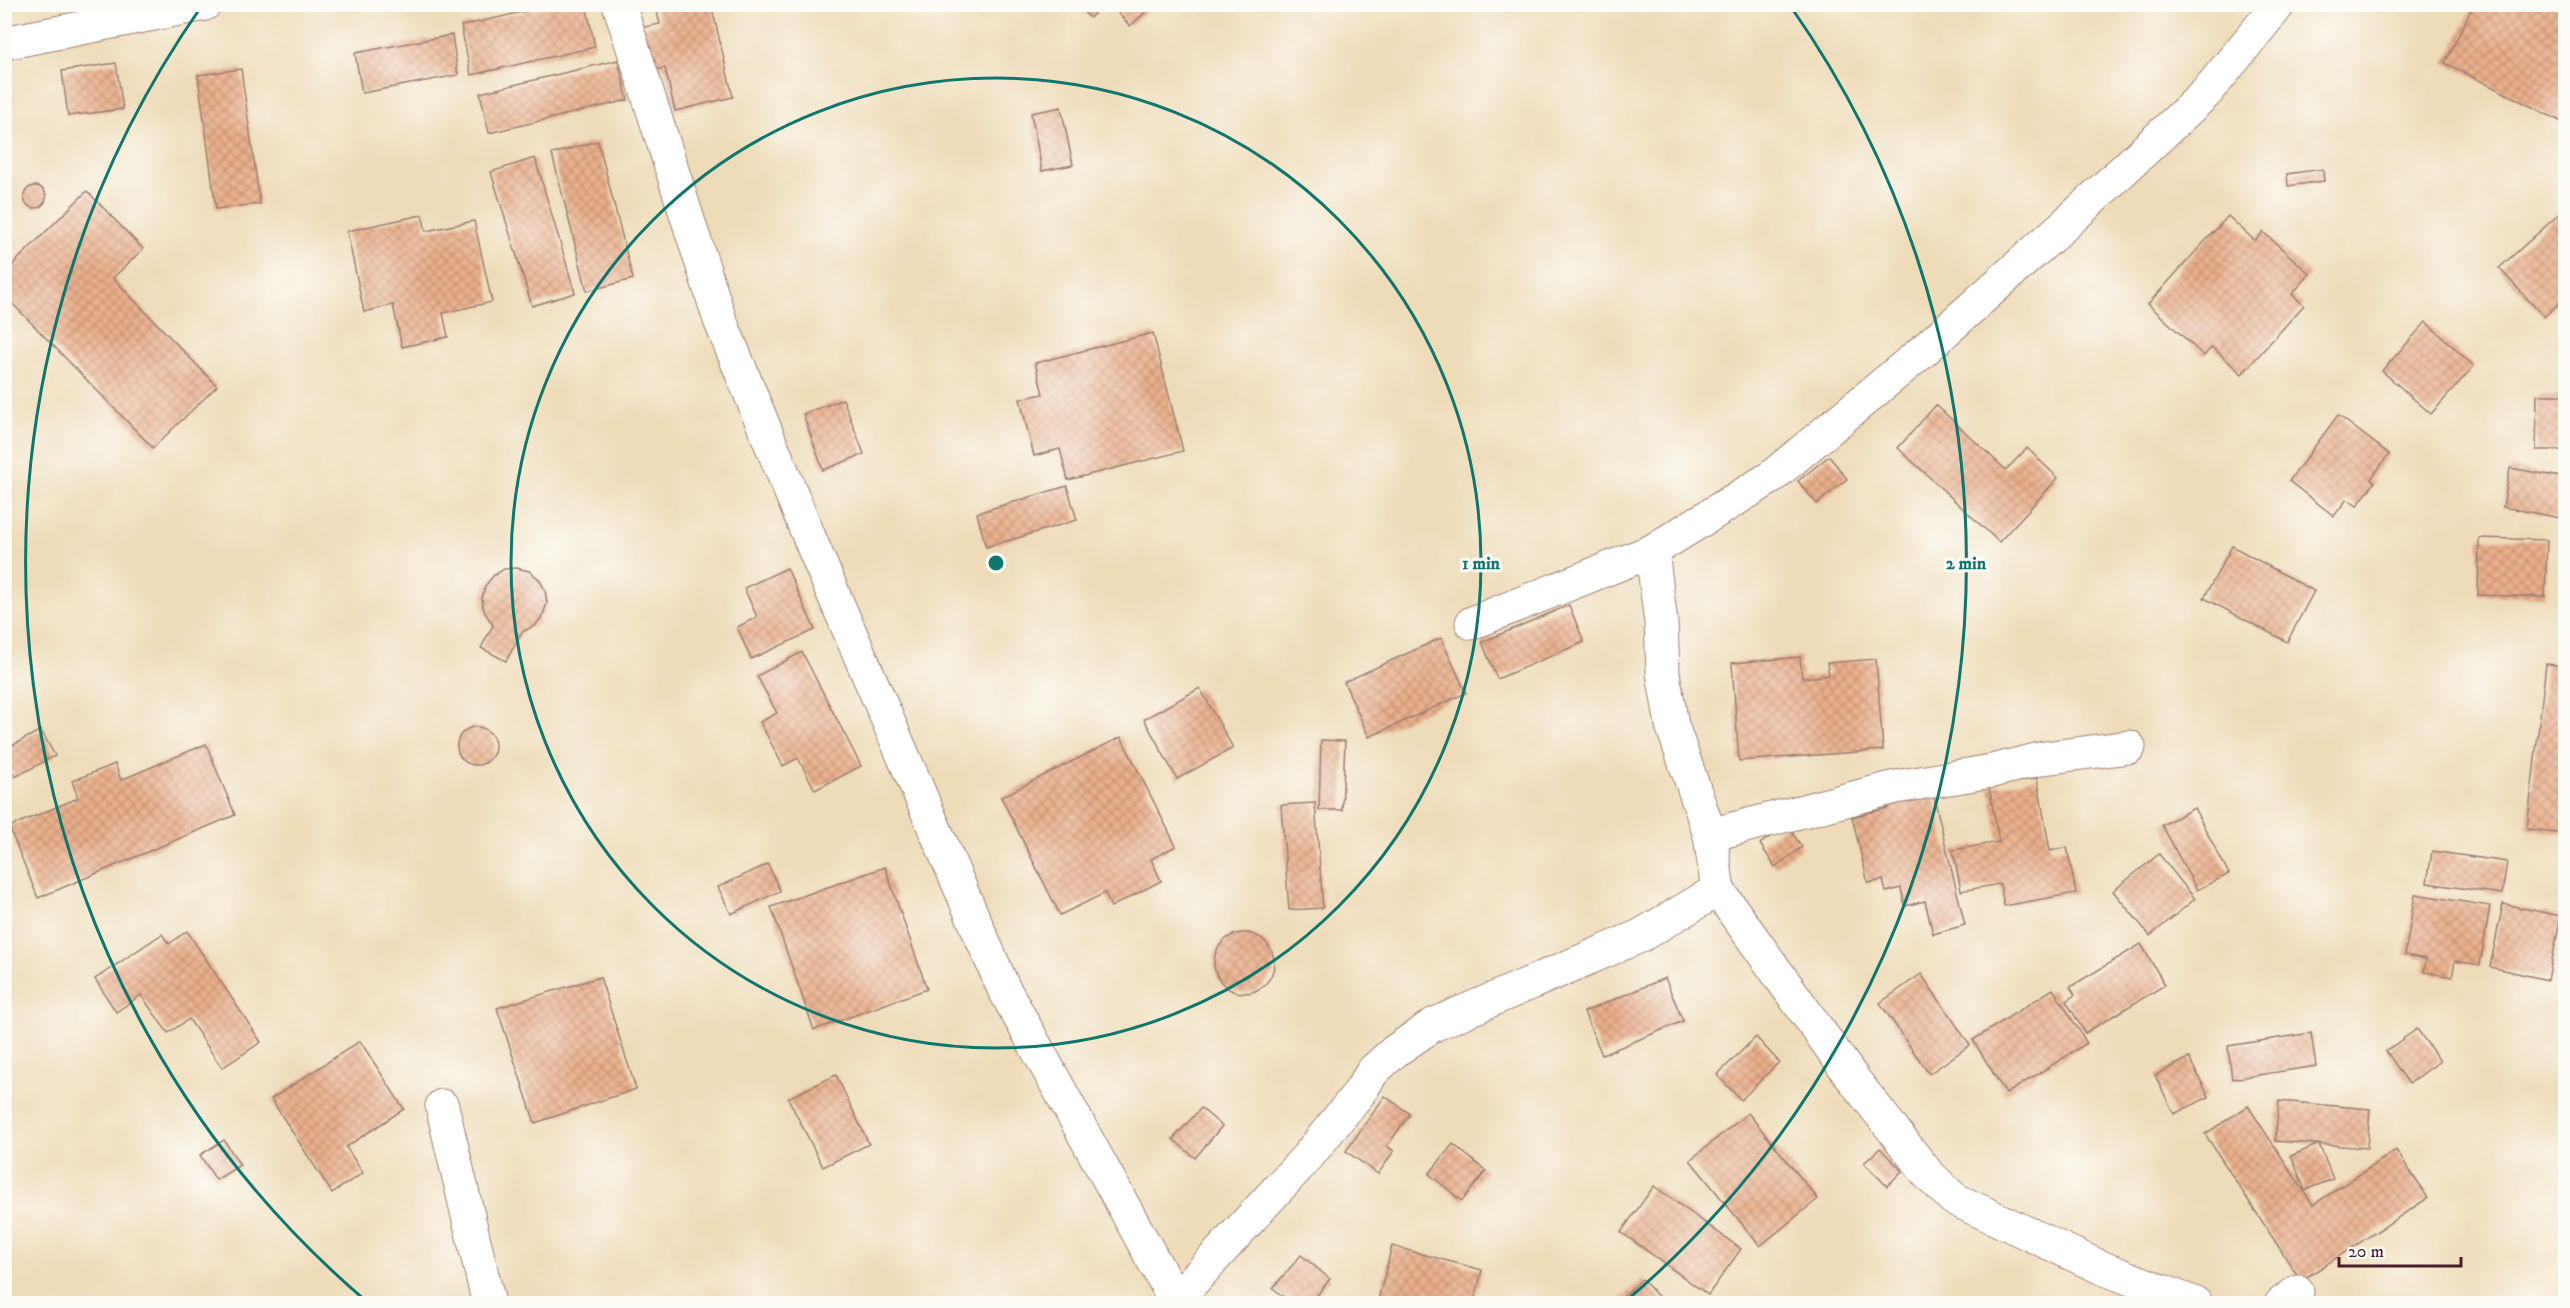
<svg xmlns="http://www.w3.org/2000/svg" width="2570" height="1308" font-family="'IM FELL DW Pica',serif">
<defs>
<pattern id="building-cross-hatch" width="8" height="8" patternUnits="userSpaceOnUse" patternTransform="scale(1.5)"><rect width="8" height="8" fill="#ebb18d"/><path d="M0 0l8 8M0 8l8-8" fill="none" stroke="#c08f73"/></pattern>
</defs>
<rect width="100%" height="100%" fill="#fdfcf7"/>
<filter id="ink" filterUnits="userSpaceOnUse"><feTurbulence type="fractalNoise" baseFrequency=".0167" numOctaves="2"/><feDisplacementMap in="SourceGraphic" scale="12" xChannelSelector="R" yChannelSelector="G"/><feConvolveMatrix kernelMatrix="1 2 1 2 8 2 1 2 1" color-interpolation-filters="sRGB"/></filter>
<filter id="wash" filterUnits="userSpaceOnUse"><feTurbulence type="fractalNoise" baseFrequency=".008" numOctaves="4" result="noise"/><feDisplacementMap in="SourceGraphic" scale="24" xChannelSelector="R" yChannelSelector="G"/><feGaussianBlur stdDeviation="1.35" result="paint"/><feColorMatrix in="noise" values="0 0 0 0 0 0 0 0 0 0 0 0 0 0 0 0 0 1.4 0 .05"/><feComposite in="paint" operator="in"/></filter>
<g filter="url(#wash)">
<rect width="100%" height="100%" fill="#eedcb9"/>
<g id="blocks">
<g fill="url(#building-cross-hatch)">
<polygon points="557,4 586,4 595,47 471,75 461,26"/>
<polygon points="655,4 711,4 733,97 675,111 665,68 645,72 634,29 660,24"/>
<polygon points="1076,4 1103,4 1090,18"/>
<polygon points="2474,4 2566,4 2564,123 2445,63"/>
<polygon points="1111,5 1154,5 1130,26"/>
<polygon points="452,35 458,75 362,93 355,53"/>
<polygon points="618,60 628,100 489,133 480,93"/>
<polygon points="116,63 123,109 68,116 62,71"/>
<polygon points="241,69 260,204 216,209 198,75"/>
<polygon points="4,90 11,96 11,103 4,111"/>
<polygon points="1061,107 1073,165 1042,171 1031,113"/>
<polygon points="598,141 633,279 587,291 552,154"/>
<polygon points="535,158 575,293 532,306 491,172"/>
<polygon points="2323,169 2324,181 2288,186 2287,174"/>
<circle cx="35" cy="197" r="11"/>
<polygon points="87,191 143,249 113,278 217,386 153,448 4,295 4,273"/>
<polygon points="2566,208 2566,297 2544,317 2499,268"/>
<polygon points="422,215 426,231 474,221 492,302 443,313 448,337 402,347 393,305 364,312 347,231"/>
<polygon points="2228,216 2255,241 2263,232 2310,274 2292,294 2304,305 2242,374 2212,347 2204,356 2148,304"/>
<polygon points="2426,322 2474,366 2431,414 2382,371"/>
<polygon points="1153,333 1183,451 1068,480 1060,449 1034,456 1020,399 1043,394 1035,363"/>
<polygon points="2537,395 2566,395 2566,450 2536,450"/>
<polygon points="843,399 864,454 823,470 803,414"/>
<polygon points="1936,405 2006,470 2027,448 2058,478 1999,542 1898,448"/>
<polygon points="2338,415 2389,454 2371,479 2375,482 2357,506 2347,499 2334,516 2289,481"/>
<polygon points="1829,456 1847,479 1817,504 1798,481"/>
<polygon points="2510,468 2566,478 2566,519 2503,507"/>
<polygon points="1067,486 1077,520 986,547 977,513"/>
<polygon points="2479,538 2547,540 2545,597 2478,595"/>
<polygon points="2232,546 2314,591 2287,642 2204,598"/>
<polygon points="517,568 529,571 539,579 545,590 547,603 543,615 536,625 522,632 506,661 481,648 493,625 484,611 482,599 485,586 493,576 504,569"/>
<polygon points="787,568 815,630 751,659 737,627 757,617 744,588"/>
<polygon points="1569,605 1584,642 1497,679 1482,642"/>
<polygon points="1441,638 1466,693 1369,737 1344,682"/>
<polygon points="802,652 861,766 815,790 798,758 783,766 760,722 777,713 757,676"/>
<polygon points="1800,657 1802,678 1829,675 1827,663 1876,659 1883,750 1739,761 1732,663"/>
<polygon points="2546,664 2566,666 2566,833 2527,829"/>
<polygon points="1200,688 1233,748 1177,779 1144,719"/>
<circle cx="476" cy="746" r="19"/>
<polygon points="41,730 55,756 15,777 4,757 4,750"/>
<polygon points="1121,737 1176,846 1151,859 1161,881 1111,907 1105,893 1060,915 1001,797"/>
<polygon points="1321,740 1345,741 1342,810 1319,810"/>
<polygon points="206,744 235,815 38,898 9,827 78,798 72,781 115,764 121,780"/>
<polygon points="2037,778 2050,851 2067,847 2076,893 2004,906 2000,884 1961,891 1953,850 1999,842 1989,787"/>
<polygon points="1931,785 1965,925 1933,934 1925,901 1905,906 1901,888 1886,892 1883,880 1868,883 1852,817 1888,808 1885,797"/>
<polygon points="1315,803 1323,908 1289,910 1281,805"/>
<polygon points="2194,808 2229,874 2197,890 2162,825"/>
<polygon points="1787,825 1802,847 1775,867 1760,844"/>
<polygon points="2432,851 2507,862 2502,894 2427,883"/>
<polygon points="2159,854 2195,899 2150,936 2113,891"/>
<polygon points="768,864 780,891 731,914 718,887"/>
<polygon points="885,867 927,989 814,1030 771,907"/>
<polygon points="2415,894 2490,906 2480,965 2455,961 2452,977 2424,972 2426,959 2405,955"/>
<polygon points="2503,904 2561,916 2548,980 2490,967"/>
<polygon points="187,931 261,1042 222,1068 189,1019 168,1033 141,995 116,1012 95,979 162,934 169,944"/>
<circle cx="1244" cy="963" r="30"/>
<polygon points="2141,944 2165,985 2085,1033 2066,1001 2075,995 2070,987"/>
<polygon points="1921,974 1970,1045 1929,1074 1880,1003"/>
<polygon points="600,977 636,1089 535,1123 497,1008"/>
<polygon points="1665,978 1683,1021 1602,1055 1584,1012"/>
<polygon points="2053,989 2087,1043 2006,1094 1973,1040"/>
<polygon points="2417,1029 2440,1061 2409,1084 2386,1051"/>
<polygon points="2311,1033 2316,1066 2232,1079 2228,1046"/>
<polygon points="1756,1037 1779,1062 1741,1100 1717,1075"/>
<polygon points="360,1041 404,1109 346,1147 363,1173 332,1193 271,1099"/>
<polygon points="2189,1058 2209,1097 2174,1114 2155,1075"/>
<polygon points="836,1075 869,1144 823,1167 788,1098"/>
<polygon points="1385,1096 1410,1114 1387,1146 1394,1151 1378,1174 1346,1151"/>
<polygon points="2279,1101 2370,1109 2367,1148 2275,1141"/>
<polygon points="2248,1106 2313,1205 2396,1150 2428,1198 2301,1281 2205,1134"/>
<polygon points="1201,1108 1222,1126 1195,1158 1173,1139"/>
<polygon points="1748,1113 1818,1199 1760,1246 1690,1160"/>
<polygon points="224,1140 240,1165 216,1180 200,1155"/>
<polygon points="1453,1144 1486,1171 1462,1201 1429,1174"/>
<polygon points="2319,1144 2333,1179 2305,1190 2291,1156"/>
<polygon points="1880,1148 1902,1171 1887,1186 1864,1163"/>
<polygon points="1654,1186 1741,1249 1708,1295 1621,1232"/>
<polygon points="1392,1246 1482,1270 1474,1304 1366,1304 1367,1298 1378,1301"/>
<polygon points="1301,1255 1330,1279 1310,1304 1292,1304 1273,1288"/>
<polygon points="1642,1279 1665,1304 1616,1304"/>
</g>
</g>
</g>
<g filter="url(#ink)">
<use href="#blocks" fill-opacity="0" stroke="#9c7e72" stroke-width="1.5"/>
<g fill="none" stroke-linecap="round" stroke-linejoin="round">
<g stroke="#9c7e72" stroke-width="35">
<g id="minor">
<polyline points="619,4 720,320 817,556 1003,987 1174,1298"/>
<polyline points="4,43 205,4"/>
<polyline points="1652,551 1661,623 1663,673 1672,725 1710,835 1718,890 1854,1080 1927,1173 1954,1199 2100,1267 2196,1304"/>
<polyline points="1472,623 1652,551 1770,478 1923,351 2072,218 2206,93 2279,4"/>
<polyline points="1710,835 1896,787 1992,771 2044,758 2129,747"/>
<polyline points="442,1106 489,1304"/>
<polyline points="1172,1304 1308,1156 1359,1093 1373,1071 1395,1051 1433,1025 1640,936 1718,890"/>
<polyline points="2281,1304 2297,1292"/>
</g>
</g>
<use href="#minor" stroke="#fff" stroke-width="33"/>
</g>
</g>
<g fill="none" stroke="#0f766e" stroke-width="3">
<circle cx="996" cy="563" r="485"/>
<path d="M366 1301A970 970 0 0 1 201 7M1791 7A970 970 0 0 1 1626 1301"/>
</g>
<circle cx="996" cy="563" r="9" fill="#0f766e" stroke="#fdfcf7" stroke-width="3"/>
<g font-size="18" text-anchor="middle" font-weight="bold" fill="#0f766e" stroke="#fdfcf7" stroke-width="6" stroke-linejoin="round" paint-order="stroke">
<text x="1481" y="569">1 min</text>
<text x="1966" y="569">2 min</text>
</g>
<rect width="2570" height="1308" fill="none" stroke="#fdfcf7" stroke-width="24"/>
<path d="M2339 1257v9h122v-9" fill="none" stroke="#4a1f2b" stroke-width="3"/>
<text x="2348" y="1257" font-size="18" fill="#4a1f2b" stroke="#fdfcf7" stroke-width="4.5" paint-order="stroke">20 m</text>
</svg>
